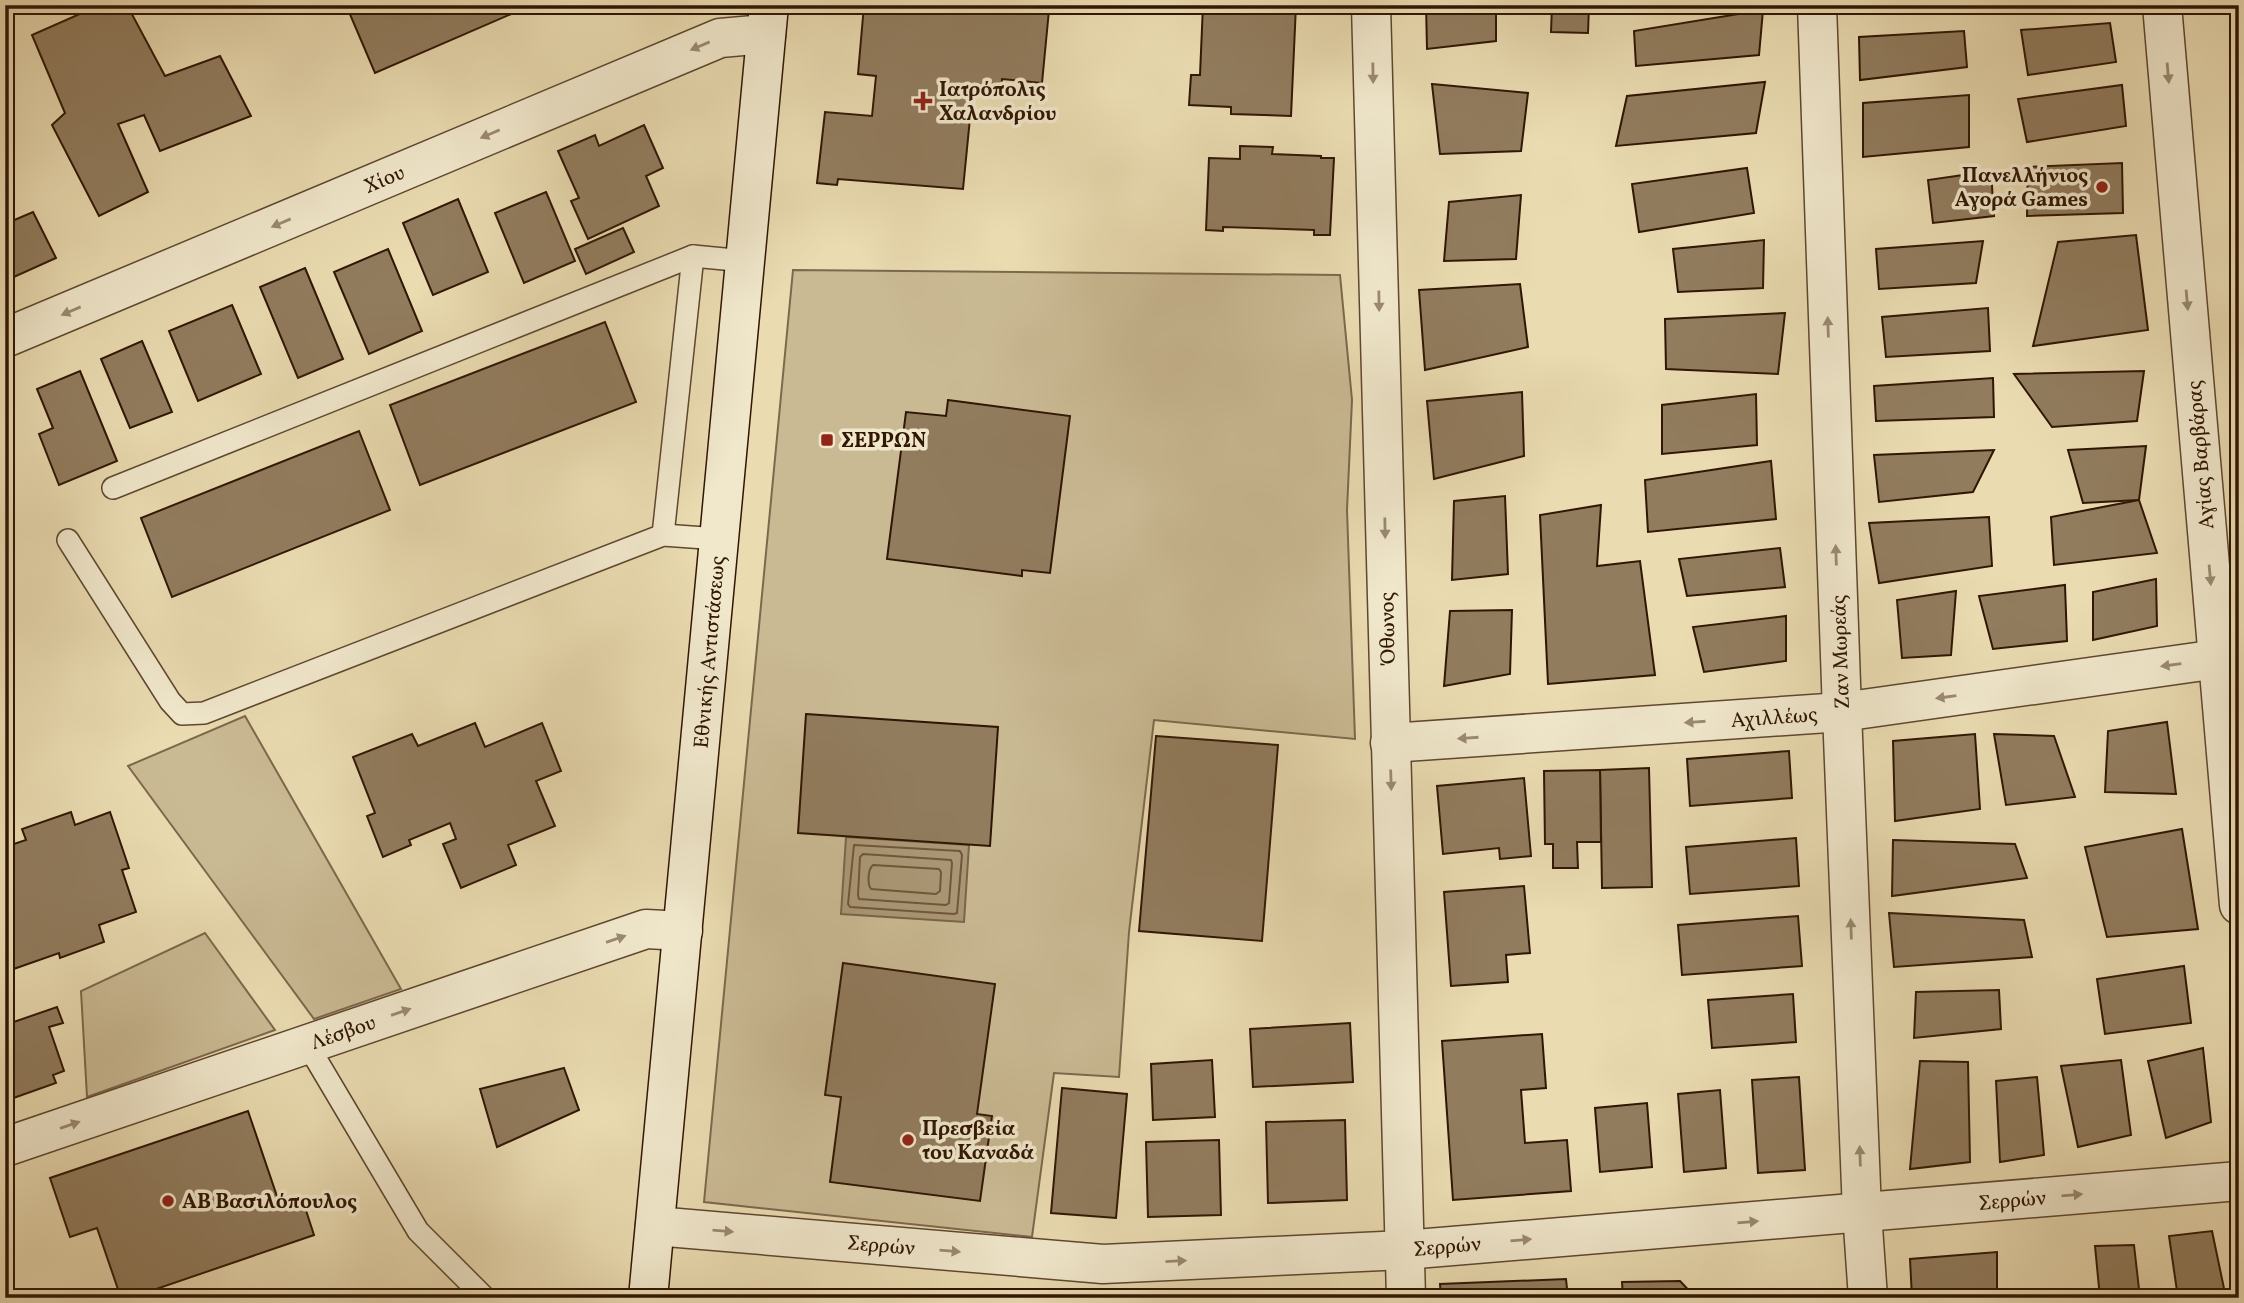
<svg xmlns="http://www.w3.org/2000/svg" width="2244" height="1303" font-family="Vollkorn,serif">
<rect width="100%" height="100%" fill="#eadbb1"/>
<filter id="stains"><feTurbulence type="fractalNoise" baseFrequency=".00286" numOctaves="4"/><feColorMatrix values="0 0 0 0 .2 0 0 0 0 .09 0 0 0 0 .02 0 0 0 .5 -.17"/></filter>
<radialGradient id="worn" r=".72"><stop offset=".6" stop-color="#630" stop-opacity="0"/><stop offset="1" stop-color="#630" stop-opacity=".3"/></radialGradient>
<g fill="#caba94" stroke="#7d684c" stroke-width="2">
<polygon points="793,270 1340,275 1352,400 1347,510 1355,739 1154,720 1129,932 1119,1077 1054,1073 1032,1237 704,1202"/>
<polygon points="245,716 401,989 314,1019 128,766"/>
<polygon points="205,933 275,1030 87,1097 81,991"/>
</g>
<polygon fill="#ab9876" stroke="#7a6448" stroke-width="2" points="846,837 969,845 964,922 841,914"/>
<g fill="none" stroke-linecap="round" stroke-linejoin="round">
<g stroke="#6e573d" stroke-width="2">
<polygon points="854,845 960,851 962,855 957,913 954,914 850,907 848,904"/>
<polygon points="863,854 951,860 952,863 949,903 946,905 859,899 858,895 860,857"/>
<path d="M873,865L939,869L941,872L940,891L936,894L871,889C867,884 868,869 873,865Z"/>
</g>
</g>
<g fill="#917c5e" stroke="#301604" stroke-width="2">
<polygon points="100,5 127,5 165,76 220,56 251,116 160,151 144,115 118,124 148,192 99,216 52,125 65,113 32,35"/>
<polygon points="346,5 532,5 375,73"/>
<polygon points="864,5 1076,5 1076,12 1049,10 1042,83 1002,79 1001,91 973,88 963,189 838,179 837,185 817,183 825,112 872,116 876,76 858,74"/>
<polygon points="1203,5 1296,5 1291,116 1231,114 1231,107 1189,105 1191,75 1200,75"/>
<polygon points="1426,5 1496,5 1496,41 1427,49"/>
<polygon points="1552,5 1589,5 1588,33 1551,32"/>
<polygon points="1860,5 1913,5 1912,11"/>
<polygon points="1763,10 1759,55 1636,66 1634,31"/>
<polygon points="2110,23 2116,62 2028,75 2021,30"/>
<polygon points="1964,31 1967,67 1860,80 1859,37"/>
<polygon points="1765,82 1756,133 1616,146 1627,96"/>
<polygon points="1432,84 1528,93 1521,151 1440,154"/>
<polygon points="2122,85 2126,126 2027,142 2018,99"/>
<polygon points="1969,95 1969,147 1863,157 1863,103"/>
<polygon points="644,125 663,168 646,176 659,206 588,239 571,201 579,198 558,151 595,135 599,146"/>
<polygon points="1240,146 1273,147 1272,154 1321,156 1321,158 1334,158 1330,235 1314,235 1314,230 1223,227 1223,231 1206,230 1209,158 1240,159"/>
<polygon points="2122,163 2123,213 2027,216 2028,167"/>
<polygon points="1747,168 1754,213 1639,232 1632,184"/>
<polygon points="1991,171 1994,216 1933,223 1928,180"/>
<polygon points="546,192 575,261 524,283 495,213"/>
<polygon points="1521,195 1516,259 1444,261 1449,202"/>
<polygon points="458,199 488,272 433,295 403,223"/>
<polygon points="33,212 56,258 5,281 5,224"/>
<polygon points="623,228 634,252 586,274 575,249"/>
<polygon points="2136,235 2148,330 2033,346 2058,242"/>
<polygon points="1764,240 1763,288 1678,292 1673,249"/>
<polygon points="1983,241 1976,283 1879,289 1876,249"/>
<polygon points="388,249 422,331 369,354 334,272"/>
<polygon points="305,268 343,359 298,378 260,287"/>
<polygon points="1520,284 1528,347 1425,370 1419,290"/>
<polygon points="232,305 261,374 198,401 169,331"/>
<polygon points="1988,308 1990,351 1886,357 1882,317"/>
<polygon points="1785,313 1778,374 1666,369 1665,319"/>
<polygon points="605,322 636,402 420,485 390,405"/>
<polygon points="142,341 172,412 130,428 101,359"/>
<polygon points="80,371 117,461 59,485 39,434 53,428 37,389"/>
<polygon points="2144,371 2137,421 2052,427 2014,374"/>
<polygon points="1993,378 1994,417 1876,421 1874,386"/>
<polygon points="1522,392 1524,456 1434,479 1427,401"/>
<polygon points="1756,394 1757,445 1662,454 1662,405"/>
<polygon points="948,400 1070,416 1050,573 1022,570 1022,576 887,559 906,412 946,416"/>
<polygon points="359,431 390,510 172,597 141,518"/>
<polygon points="2146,446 2139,500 2083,503 2068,450"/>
<polygon points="1994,450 1973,492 1879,502 1874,455"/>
<polygon points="1771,461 1776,519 1648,532 1645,480"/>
<polygon points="1505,496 1508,574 1452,580 1454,501"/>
<polygon points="2139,500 2157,553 2054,565 2051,517"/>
<polygon points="1601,505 1597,566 1640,561 1655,675 1548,684 1540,515"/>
<polygon points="1989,517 1992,566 1879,583 1869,523"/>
<polygon points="1780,548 1785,587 1687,596 1679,559"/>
<polygon points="2156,579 2157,626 2093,640 2093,592"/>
<polygon points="2065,585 2067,641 1993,649 1979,596"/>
<polygon points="1956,591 1951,655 1902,658 1897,600"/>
<polygon points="1512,610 1510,674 1444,686 1450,611"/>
<polygon points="1786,616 1786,661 1704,672 1693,627"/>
<polygon points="806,714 998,727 990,846 798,833"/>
<polygon points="2167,722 2176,794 2105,792 2108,731"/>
<polygon points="475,723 485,747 542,723 561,771 536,781 555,826 508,845 516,865 461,888 443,844 456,839 450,823 409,840 411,845 383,857 367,816 375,813 353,757 412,734 418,746"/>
<polygon points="1975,734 1980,809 1895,821 1893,741"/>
<polygon points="1994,734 2054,736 2075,797 2006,805"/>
<polygon points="1156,736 1278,745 1262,941 1139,931"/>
<polygon points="1789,751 1792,798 1690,806 1687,759"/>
<polygon points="1649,768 1652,887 1602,888 1600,770"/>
<polygon points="1600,770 1601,842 1577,842 1578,868 1553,868 1553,844 1545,844 1544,771"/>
<polygon points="1524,778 1531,856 1500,859 1499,848 1443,854 1437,786"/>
<polygon points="71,812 75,825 110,812 129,868 122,870 136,912 99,925 104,942 60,958 59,953 5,972 5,847 26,840 22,829"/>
<polygon points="2182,829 2198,929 2107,937 2085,847"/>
<polygon points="1796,838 1799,886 1690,894 1686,847"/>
<polygon points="1893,840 2015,844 2027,878 1892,896"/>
<polygon points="1524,886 1530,953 1506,955 1508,982 1451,986 1444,892"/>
<polygon points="1889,913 2024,920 2032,957 1894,967"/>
<polygon points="1798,916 1802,966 1682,975 1678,925"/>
<polygon points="843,963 995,984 977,1114 992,1116 980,1201 830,1182 841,1097 825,1095"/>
<polygon points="2184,966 2191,1023 2105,1034 2097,979"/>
<polygon points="1999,990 2001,1029 1914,1038 1916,992"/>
<polygon points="1793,994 1796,1042 1712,1048 1708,1000"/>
<polygon points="57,1007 63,1023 49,1027 64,1071 53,1075 56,1083 5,1101 5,1025"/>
<polygon points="1350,1023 1353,1082 1253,1087 1250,1029"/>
<polygon points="1542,1034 1546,1088 1521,1090 1525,1143 1567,1140 1571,1191 1453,1200 1442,1041"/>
<polygon points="2203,1048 2211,1122 2166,1138 2148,1061"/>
<polygon points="1212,1060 1215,1117 1153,1120 1151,1064"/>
<polygon points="2121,1060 2131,1135 2078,1147 2061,1066"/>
<polygon points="1920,1061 1968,1062 1970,1162 1910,1169"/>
<polygon points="564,1068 579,1110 497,1147 480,1089"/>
<polygon points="1799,1077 1805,1170 1758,1173 1752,1080"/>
<polygon points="2037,1077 2044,1155 2000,1162 1996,1081"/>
<polygon points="1062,1088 1127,1094 1116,1218 1051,1213"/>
<polygon points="1720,1090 1726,1168 1684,1172 1678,1094"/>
<polygon points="1647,1103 1652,1167 1600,1172 1595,1108"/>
<polygon points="248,1111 280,1205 302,1198 314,1235 130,1298 121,1298 97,1228 70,1237 50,1178"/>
<polygon points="1345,1120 1347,1200 1268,1203 1266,1122"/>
<polygon points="1219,1140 1221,1215 1148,1217 1146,1142"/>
<polygon points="2212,1231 2226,1298 2178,1298 2169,1236"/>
<polygon points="2134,1245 2140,1298 2100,1298 2095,1246"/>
<polygon points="1997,1252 1997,1298 1912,1298 1910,1259"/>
<polygon points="1566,1279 1568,1298 1441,1298 1440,1284"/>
<polygon points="1680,1281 1696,1298 1623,1298 1622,1282"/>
</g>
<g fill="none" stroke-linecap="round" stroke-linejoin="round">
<g stroke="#5e472f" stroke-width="24">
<g id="service">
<polyline points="693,256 745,261"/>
<polyline points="113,488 693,256 663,535"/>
<polyline points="68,540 170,701 182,714 204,713 663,535 719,539"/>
<polyline points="307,1044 418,1231 485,1298"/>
</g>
</g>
<g stroke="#5e472f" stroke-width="41">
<g id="minor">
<polyline points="1371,5 1406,1298"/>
<polyline points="1817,5 1842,712 1862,1212 1868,1298"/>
<polyline points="2162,5 2239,905"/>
<polyline points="5,338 720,38 766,34"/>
<polyline points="1390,743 1842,712 2239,656"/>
<polyline points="5,1147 646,929 683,931"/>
<polyline points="655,1226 1103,1264 1404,1250 2239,1181"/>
</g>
</g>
<g stroke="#301604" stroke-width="41">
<polyline id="secondary" points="648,1298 769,5"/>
</g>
<use href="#service" stroke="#f1e8cc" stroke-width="21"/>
<use href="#minor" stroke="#f1e8cc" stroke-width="38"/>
<use href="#secondary" stroke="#f1e8cc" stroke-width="38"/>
</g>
<defs><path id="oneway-solid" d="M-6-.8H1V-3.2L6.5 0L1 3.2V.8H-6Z" transform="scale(1.75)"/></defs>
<g fill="#9a8a72">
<use href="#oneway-solid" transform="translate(700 46) rotate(157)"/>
<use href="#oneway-solid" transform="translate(1373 73) rotate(89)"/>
<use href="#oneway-solid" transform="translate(2168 73) rotate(85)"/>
<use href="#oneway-solid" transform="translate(490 134) rotate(157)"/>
<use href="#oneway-solid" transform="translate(281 223) rotate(157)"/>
<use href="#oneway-solid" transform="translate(2187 300) rotate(85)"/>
<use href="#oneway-solid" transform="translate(1379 301) rotate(89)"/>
<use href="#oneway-solid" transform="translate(71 311) rotate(157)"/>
<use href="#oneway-solid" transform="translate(1828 327) rotate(-92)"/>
<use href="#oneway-solid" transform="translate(1385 528) rotate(89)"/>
<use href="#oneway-solid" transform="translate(1836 555) rotate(-92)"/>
<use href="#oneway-solid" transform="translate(2210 575) rotate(85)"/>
<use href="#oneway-solid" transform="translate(2171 665) rotate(172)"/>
<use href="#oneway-solid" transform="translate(1946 697) rotate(172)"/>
<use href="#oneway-solid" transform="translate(1695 722) rotate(176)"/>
<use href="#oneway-solid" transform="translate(1468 738) rotate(176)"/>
<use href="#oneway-solid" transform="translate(1391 780) rotate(88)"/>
<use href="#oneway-solid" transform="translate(1851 929) rotate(-92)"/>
<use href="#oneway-solid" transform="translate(616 939) rotate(-19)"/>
<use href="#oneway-solid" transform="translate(401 1012) rotate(-19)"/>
<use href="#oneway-solid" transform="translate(70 1125) rotate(-19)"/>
<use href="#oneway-solid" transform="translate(1860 1156) rotate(-92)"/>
<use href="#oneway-solid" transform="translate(2072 1195) rotate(-5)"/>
<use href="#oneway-solid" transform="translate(1748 1222) rotate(-5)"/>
<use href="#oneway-solid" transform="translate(723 1231) rotate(5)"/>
<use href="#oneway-solid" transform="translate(1521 1240) rotate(-5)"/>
<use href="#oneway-solid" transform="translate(950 1251) rotate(5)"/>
<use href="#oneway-solid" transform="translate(1176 1261) rotate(-3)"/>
</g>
<g fill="#8f2418" stroke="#f1e8cc" stroke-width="2.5">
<path d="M919.5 90.5h7v7h7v7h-7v7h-7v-7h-7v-7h7z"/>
<circle cx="2102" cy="187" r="7"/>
<rect x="820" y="433" width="14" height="14" rx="3.5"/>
<circle cx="908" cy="1140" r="7"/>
<circle cx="168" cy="1201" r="7"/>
</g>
<g text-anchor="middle" stroke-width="7" stroke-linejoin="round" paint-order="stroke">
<g font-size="21" font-weight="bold" fill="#301604" stroke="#f1e8cc" text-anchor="start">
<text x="939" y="96">Ιατρόπολις<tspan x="939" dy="24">Χαλανδρίου</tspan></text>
<text x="2088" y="182" text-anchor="end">Πανελλήνιος<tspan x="2088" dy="24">Αγορά Games</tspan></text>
<text x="841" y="447">ΣΕΡΡΩΝ</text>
<text x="922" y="1135">Πρεσβεία<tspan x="922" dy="24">του Καναδά</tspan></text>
<text x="182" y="1208">ΑΒ Βασιλόπουλος</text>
</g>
<g font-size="21" fill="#301604" stroke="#f1e8cc">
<text transform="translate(384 179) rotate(-23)" y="7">Χίου</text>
<text transform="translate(2200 455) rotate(-95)" y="7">Αγίας Βαρβάρας</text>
<text transform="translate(1387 628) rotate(-91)" y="7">Όθωνος</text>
<text transform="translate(709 652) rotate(-85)" y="7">Εθνικής Αντιστάσεως</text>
<text transform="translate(1840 652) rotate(-92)" y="7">Ζαν Μωρεάς</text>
<text transform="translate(1774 717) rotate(-4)" y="7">Αχιλλέως</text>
<text transform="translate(343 1032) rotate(-19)" y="7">Λέσβου</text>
<text transform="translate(2012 1200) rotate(-5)" y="7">Σερρών</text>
<text transform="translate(881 1245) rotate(5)" y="7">Σερρών</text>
<text transform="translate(1447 1246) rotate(-5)" y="7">Σερρών</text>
</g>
</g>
<rect width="2244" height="1303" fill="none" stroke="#eadbb1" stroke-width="28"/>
<rect x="7" y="7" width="2230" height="1289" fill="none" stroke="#301604" stroke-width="3.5"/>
<rect x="14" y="14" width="2216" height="1275" fill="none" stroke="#301604" stroke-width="2"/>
<rect width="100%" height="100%" filter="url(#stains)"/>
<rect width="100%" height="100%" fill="url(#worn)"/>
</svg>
